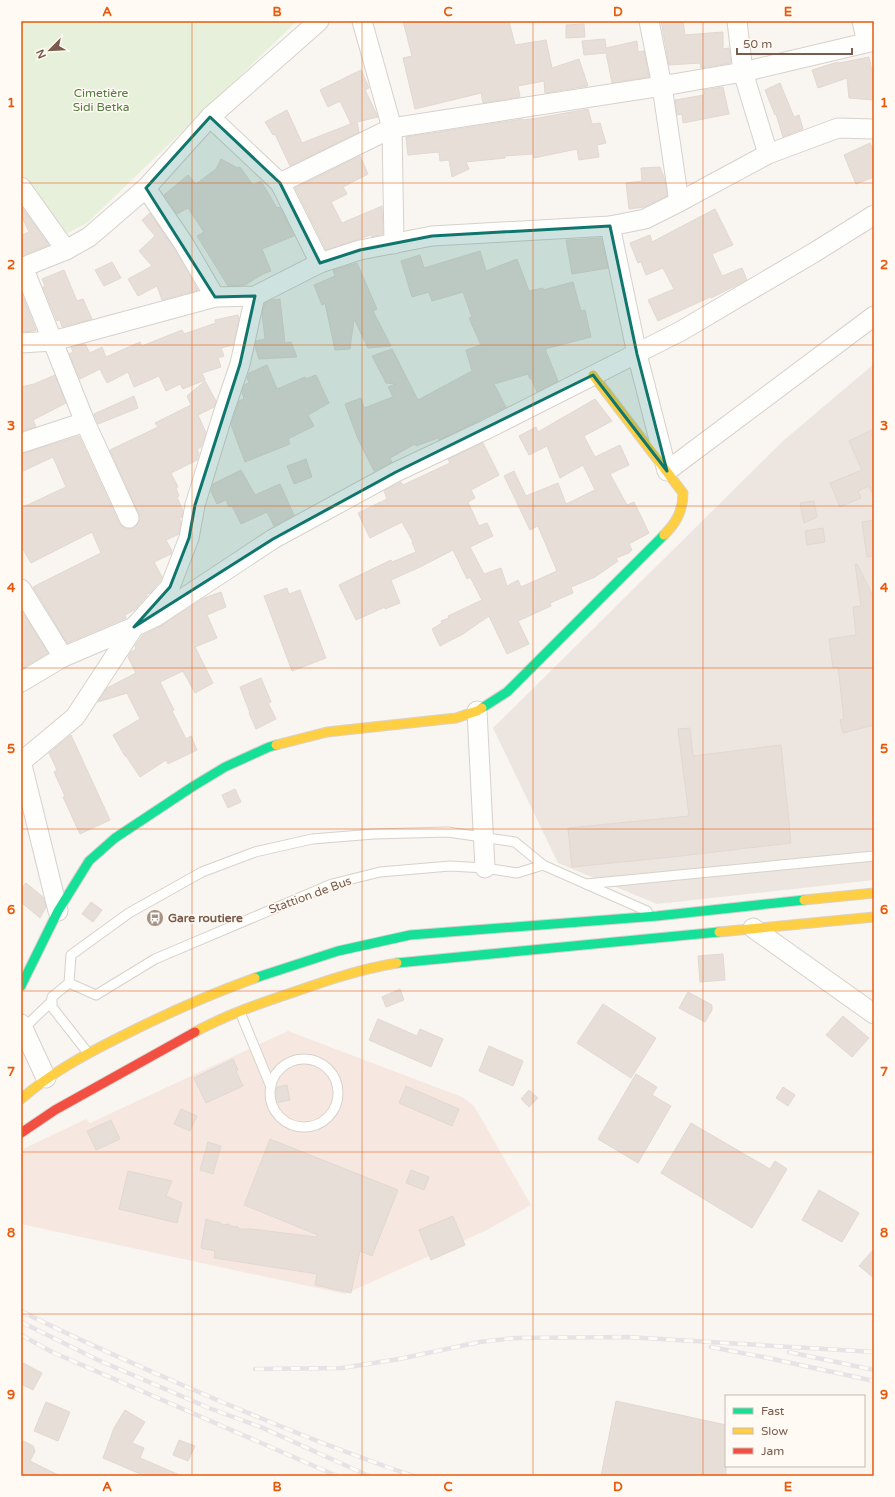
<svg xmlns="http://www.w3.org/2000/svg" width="895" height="1497" font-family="'Varela Round',sans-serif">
<rect width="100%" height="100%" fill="#f9f5f0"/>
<polygon fill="#f6e8e1" points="288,1031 462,1097 474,1106 531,1205 487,1230 345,1294 21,1224 21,1150 86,1119 90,1123"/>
<polygon fill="#ede5e0" points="874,364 874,880 657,904 558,863 493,728 784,440"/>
<polygon fill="#e7f0db" points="21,21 297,21 87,223 64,235 21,179"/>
<g fill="#e6ded7" stroke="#e2d8d2">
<polygon points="403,21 509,21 515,45 546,40 552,68 579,59 588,86 545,93 544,81 518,86 520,97 483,103 481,93 415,109 403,58 412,56"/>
<polygon points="661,21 683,21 685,35 723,32 723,49 729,48 731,63 701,68 700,63 669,65"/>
<polygon points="584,24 585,37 566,38 566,25"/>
<polygon points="605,39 606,48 637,41 638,52 644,51 649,77 612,83 606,53 584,55 582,41"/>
<polygon points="869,57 874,80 874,100 849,98 847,78 818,88 812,70 838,62 839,63"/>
<polygon points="361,70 369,88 365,90 378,117 357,122 359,132 290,166 275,134 273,135 265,122 287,110 302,143 353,123 351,124 340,101 328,107 320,90"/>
<polygon points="780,83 794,117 799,115 803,129 783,137 776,114 775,115 765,90"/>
<polygon points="723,87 729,114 683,123 682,114 677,115 675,100 704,95 704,90"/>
<polygon points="588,109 592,124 600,123 606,143 597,145 599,157 579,160 577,149 534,158 533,154 505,156 505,158 466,162 469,169 452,177 449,160 440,161 439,152 408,155 406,137 523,119 523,120 538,118"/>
<polygon points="870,143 874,152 874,177 856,184 844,155"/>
<polygon points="360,156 368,174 343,187 347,194 331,202 342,223 382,206 383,234 372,237 371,235 326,250 295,188"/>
<polygon points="221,159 238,168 240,167 253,185 261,181 277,208 280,207 294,236 262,249 271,271 263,274 245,285 228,286 197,236 204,232 188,208 177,214 164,195 188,175 196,184 216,169"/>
<polygon points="660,167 665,180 667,196 644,207 629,209 626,183 642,181 641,168"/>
<polygon points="21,206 49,245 21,256 21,236 29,232 21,215"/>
<polygon points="715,209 733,245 712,254 722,276 742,268 747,280 711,298 710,297 658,321 648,300 674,289 663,268 646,275 641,262 638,263 630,243 650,235 652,242"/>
<polygon points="150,213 175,250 198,290 162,300 157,286 138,296 128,279 152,266 139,251 155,236 142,220"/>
<polygon points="601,238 608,268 572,274 566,240"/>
<polygon points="480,251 486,271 517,259 529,291 543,288 543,290 573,282 581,311 585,310 591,337 545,349 558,381 537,392 531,378 530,379 528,374 494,384 506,407 439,440 438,438 416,446 415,444 390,458 392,462 374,471 358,439 345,404 361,398 364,408 393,397 388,387 396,384 386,383 372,356 392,349 418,400 472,371 466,350 481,345 469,318 472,317 463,292 432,301 429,292 412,297 401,261 420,255 424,268"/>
<polygon points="112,262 121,278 104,286 95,270"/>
<polygon points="357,263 377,309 373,311 391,346 368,348 354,319 350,349 335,350 325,303 322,305 314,285 335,276 333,270"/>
<polygon points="64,270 77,301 83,299 92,319 62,327 60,320 57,321 43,287 45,286 42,279"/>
<polygon points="22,295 36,330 33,331 21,332 21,296"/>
<polygon points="280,299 285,343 291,342 297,357 259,359 255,347 256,341 265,339 262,313 265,303 271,300"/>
<polygon points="238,315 239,320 233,345 221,348 224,356 218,358 221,367 202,373 205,380 183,389 180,384 166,391 159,376 134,387 128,372 107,383 100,369 80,379 69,354 73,352 71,347 85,344 90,353 102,347 106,357 140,342 142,346 182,330 184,334 216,323 215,320"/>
<polygon points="267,365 277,389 305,377 306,379 316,375 329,403 308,415 314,426 288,439 290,444 245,462 231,425 239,401 244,399 242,393 244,385 249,383 247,378 249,373"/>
<polygon points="55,375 66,403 33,420 36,427 21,431 21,387 34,384"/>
<polygon points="205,381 216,401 214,407 198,415 206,433 201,447 197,449 199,453 197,460 171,473 178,487 176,488 179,496 177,497 183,511 182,517 179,518 181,521 179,534 166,540 172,551 171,554 154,562 162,577 160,581 150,593 146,594 147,596 134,610 125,615 126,618 67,643 33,587 101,553 92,532 31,563 21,546 21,508 66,487 53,457 21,472 21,454 79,436 119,523 123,527 128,529 133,528 138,524 140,519 139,514 110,450 158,427 155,423 191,405 187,396"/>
<polygon points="134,396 138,408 98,424 94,414"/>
<polygon points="595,399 612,421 584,436 595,457 620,445 629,465 610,474 627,505 634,502 649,533 629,544 632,550 629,553 616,558 618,561 595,577 571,587 573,593 550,603 551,606 518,621 529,644 507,654 489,616 463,634 440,646 432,629 442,623 441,621 449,618 448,616 482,600 470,577 467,579 453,550 420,567 391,580 400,603 385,609 385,607 356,620 339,585 391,560 392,562 416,552 412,542 413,542 402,522 370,538 358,513 387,499 384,491 401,482 403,485 450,463 448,459 483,443 499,475 471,490 475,498 468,502 479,526 487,523 493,536 470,547 484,574 501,568 507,586 518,580 521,587 557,571 538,526 530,530 504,476 514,471 526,496 558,483 566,504 595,490 583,465 560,478 547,446 529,455 519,436 536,427 538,432"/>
<polygon points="874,429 874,497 869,486 858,491 861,498 840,507 830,483 862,470 849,441"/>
<polygon points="306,459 312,477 294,484 287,466"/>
<polygon points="241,470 255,495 280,484 294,515 274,526 267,512 241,524 232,506 229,507 226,500 217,504 211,491 213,484"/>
<polygon points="814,501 817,517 804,523 800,503"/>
<polygon points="874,520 874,556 867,557 862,522"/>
<polygon points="823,528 825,542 807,545 805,531"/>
<polygon points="855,564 857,564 874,598 874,725 843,733 840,720 844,719 838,667 833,668 829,639 856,635 853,607 861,606"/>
<polygon points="287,588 289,594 300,590 326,658 292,671 264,596"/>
<polygon points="221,592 226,607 207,615 217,638 195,647 213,683 195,693 183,671 160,682 174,710 172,711 186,739 191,736 197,750 168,764 166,760 140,777 126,756 125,756 113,735 140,719 127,693 98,702 107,688 136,673 128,657 131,652 136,649 135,646 142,636 161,626 204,598"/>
<polygon points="21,610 48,653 21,669"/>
<polygon points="261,678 271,702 268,703 276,719 256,729 249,713 250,713 240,687"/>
<polygon points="690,728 693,756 781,745 791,843 672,857 572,867 568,828 689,816 678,729"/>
<polygon points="71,735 110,820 80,834 63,797 65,796 54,772 57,770 49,753"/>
<polygon points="235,789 241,802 228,808 222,795"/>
<polygon points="26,883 43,897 46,907 40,918 21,902 21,889"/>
<polygon points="91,902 102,910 93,922 82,914"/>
<polygon points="723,954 725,980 700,982 698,956"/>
<polygon points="400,989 404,1000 386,1007 382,997"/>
<polygon points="688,992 712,1005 712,1010 705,1022 679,1008"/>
<polygon points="603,1004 656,1038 631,1078 577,1043"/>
<polygon points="843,1016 869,1038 852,1057 826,1035"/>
<polygon points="378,1019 417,1036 420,1029 443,1039 431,1067 369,1040"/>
<polygon points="489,1046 523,1061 513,1086 479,1071"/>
<polygon points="233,1059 238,1070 236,1071 243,1086 206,1103 194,1078"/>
<polygon points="636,1074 657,1087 652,1095 671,1106 638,1163 598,1139"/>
<polygon points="287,1085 290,1100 270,1104 267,1092 273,1093 276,1090 277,1087"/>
<polygon points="406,1086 459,1109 452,1126 399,1103"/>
<polygon points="783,1087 795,1095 788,1106 776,1098"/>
<polygon points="529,1090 538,1098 529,1107 521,1099"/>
<polygon points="181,1109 197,1116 190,1131 174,1124"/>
<polygon points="111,1120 120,1139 96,1150 87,1131"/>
<polygon points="691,1123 770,1169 775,1161 787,1169 752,1228 661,1173"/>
<polygon points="270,1139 398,1190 372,1256 360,1251 351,1293 315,1285 317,1274 214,1258 215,1251 201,1248 206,1219 215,1222 219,1222 223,1225 228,1224 234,1227 237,1226 240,1229 252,1229 317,1237 318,1235 244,1205"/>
<polygon points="208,1142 221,1146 213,1174 200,1170"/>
<polygon points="411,1170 429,1177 424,1190 406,1183"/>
<polygon points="128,1171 172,1181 166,1196 182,1203 177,1223 119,1209"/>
<polygon points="819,1190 859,1213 842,1242 802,1220"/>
<polygon points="453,1216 465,1245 431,1260 419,1230"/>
<polygon points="874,1249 874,1278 859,1266"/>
<polygon points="21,1362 42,1373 33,1390 21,1384"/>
<polygon points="616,1401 726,1425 726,1476 601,1476"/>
<polygon points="46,1402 70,1412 58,1441 34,1431"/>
<polygon points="125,1410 145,1422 132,1443 144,1448 140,1458 182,1476 145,1476 103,1458 114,1428"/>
<polygon points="21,1440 33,1446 35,1451 30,1461 60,1476 21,1476"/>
<polygon points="179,1440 195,1446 188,1461 173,1455"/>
</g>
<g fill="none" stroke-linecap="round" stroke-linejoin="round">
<g stroke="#d7d1cb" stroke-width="11">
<g id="lane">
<polyline points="586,884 874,856"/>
<polyline points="69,983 96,995 155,959 332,884 380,872 450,866 485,868 517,873 543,865"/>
<polyline points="240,1012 271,1087"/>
<polyline points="22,1030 51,1002"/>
<polyline points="88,1053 52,1007 52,997 69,983 71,955 129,913 202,872 255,852 312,839 374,834 448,832 515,842 543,865 647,911"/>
<circle cx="304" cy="1093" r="34"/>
</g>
</g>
<g stroke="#d7d1cb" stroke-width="21">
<g id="street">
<polyline points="362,21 392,128 394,244"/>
<polyline points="649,21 662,86 679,202"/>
<polyline points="737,21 743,72 768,154"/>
<polyline points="862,21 867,42"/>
<polyline points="210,117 280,183 320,263"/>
<polyline points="280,183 392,128 662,86 743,72 874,41"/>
<polyline points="21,187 66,250"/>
<polyline points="146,188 184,244 215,297"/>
<polyline points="610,226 637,354 667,471 874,316"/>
<polyline points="23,267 85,422 129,518"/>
<polyline points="21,268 66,250 89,237 146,188 210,117 319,21"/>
<polyline points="21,343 53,341 215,297 255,296 320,263 360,250 432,236 610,226 645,219 679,202 768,154 838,128 874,129"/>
<polyline points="21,443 85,422"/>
<polyline points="21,589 63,657"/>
<polyline points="21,682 63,657 134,627 155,617 273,539 396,472 487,429 681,331 815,252 874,215"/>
<polyline points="477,711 485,868"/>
<polyline points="21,761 58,911"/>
<polyline points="21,762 75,717 134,627 170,587 189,538 195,505 223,414 240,364 255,296"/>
<polyline points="753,928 874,1014"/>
<polyline points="21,1024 46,1078"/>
</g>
</g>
<g stroke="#d9d2cb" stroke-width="11">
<g id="fast">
<polyline points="482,708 507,692 664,535"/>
<polyline points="397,963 719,932"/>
<polyline points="255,978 338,951 410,935 657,916 804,900"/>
<polyline points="21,986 58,911 89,861 115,838 192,787 225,767 269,747 276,745"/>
</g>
</g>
<g stroke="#d9d2cb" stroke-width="11">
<g id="slow">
<path d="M593,375L683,493C683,511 676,523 664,535"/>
<polyline points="276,745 327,732 456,718 477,711 482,708"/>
<polyline points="804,900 874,893"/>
<polyline points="719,932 874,917"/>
<path d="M195,1032C226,1015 261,1003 294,992C328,980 361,969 397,963"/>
<path d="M21,1099C51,1073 84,1055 118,1038C163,1015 208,995 255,978"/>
</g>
</g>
<g stroke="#d9d2cb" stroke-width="11">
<polyline id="jam" points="21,1133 55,1110 195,1032"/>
</g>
<use href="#lane" stroke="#fefefd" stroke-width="9"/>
<use href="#street" stroke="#fefefd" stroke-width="19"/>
<use href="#fast" stroke="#16e098" stroke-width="9"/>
<use href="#slow" stroke="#ffcf43" stroke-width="9"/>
<use href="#jam" stroke="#f24e42" stroke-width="9"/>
<g stroke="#e6e3e7" stroke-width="4.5">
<g id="rail">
<path d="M21,1311C68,1335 116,1356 164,1377C246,1413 328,1447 413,1476"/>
<polyline points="21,1322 98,1360 209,1408 263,1428 369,1476"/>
<polyline points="21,1335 52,1352 337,1476"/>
<polyline points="711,1347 768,1358 874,1381"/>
<polyline points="789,1352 874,1370"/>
<polyline points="255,1369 342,1368 399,1359 480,1342 515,1338 627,1337 874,1352"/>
</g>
</g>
<use href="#rail" stroke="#fffaf3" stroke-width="3" stroke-dasharray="9" stroke-linecap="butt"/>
</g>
<path fill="#0f766e" fill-opacity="0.2" stroke="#0f766e" stroke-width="3" stroke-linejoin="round" d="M210,117L280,183L320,263L360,250L432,236L610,226L637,354L667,471L593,375L396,472L273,539L134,627L170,587L189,538L195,505L240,364L255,296L215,297L146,188Z"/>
<path fill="none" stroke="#e8590c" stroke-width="1" stroke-opacity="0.55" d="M192,21V1476M362,21V1476M533,21V1476M703,21V1476M21,183H874M21,345H874M21,506H874M21,668H874M21,829H874M21,991H874M21,1152H874M21,1314H874"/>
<defs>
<g id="bus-disc" transform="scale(0.9)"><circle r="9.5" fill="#a69286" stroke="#fffaf3"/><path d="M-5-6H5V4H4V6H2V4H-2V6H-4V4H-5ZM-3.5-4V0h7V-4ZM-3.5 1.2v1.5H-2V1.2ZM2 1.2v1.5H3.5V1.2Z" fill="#fff"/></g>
</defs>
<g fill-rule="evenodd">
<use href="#bus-disc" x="155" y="918"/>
</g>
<g text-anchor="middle" stroke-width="3" stroke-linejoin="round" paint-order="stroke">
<g font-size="12" fill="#537a41" stroke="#fffaf3">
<text x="101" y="97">Cimetière<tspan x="101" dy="14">Sidi Betka</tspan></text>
</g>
<g font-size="12" fill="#7a5c4d" stroke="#fffaf3">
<text transform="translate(310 895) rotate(-20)" y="4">Stattion de Bus</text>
</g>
<g font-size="12" font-weight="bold" fill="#7a5c4d" stroke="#fffaf3" text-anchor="start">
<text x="168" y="922">Gare routiere</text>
</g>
</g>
<rect width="895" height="1497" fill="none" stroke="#fffaf3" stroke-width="44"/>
<rect x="725" y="1395" width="140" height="72" fill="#fffaf3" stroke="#cabbb1"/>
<rect x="733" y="1408" width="20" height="6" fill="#16e098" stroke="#cabbb1"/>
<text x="761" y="1415" font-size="12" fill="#7a5c4d">Fast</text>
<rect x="733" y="1428" width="20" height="6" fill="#ffcf43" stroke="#cabbb1"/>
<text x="761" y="1435" font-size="12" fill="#7a5c4d">Slow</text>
<rect x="733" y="1448" width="20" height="6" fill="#f24e42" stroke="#cabbb1"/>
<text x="761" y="1455" font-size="12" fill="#7a5c4d">Jam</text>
<g transform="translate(50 50) rotate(246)" stroke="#fffaf3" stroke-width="3" paint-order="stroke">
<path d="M0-3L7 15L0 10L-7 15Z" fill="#7a5c4d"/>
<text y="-6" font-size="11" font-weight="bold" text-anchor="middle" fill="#7a5c4d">N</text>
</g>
<path d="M737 48v6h115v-6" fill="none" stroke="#7a5c4d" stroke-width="2"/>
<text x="743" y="48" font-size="12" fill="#7a5c4d" stroke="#fffaf3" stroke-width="3" paint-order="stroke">50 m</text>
<rect x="22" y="22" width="851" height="1453" fill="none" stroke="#e8590c" stroke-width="1.5"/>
<g font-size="13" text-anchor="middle" font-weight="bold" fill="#e8590c">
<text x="107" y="16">A</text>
<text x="277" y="16">B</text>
<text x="448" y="16">C</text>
<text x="618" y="16">D</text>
<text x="788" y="16">E</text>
<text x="11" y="107">1</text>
<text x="884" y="107">1</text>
<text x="11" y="269">2</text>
<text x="884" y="269">2</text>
<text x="11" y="430">3</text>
<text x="884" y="430">3</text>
<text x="11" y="592">4</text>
<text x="884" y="592">4</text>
<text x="11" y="753">5</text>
<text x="884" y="753">5</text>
<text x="11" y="914">6</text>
<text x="884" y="914">6</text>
<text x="11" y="1076">7</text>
<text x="884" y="1076">7</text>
<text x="11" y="1237">8</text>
<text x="884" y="1237">8</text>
<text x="11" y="1399">9</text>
<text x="884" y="1399">9</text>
<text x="107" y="1491">A</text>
<text x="277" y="1491">B</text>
<text x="448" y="1491">C</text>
<text x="618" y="1491">D</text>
<text x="788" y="1491">E</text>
</g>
</svg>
